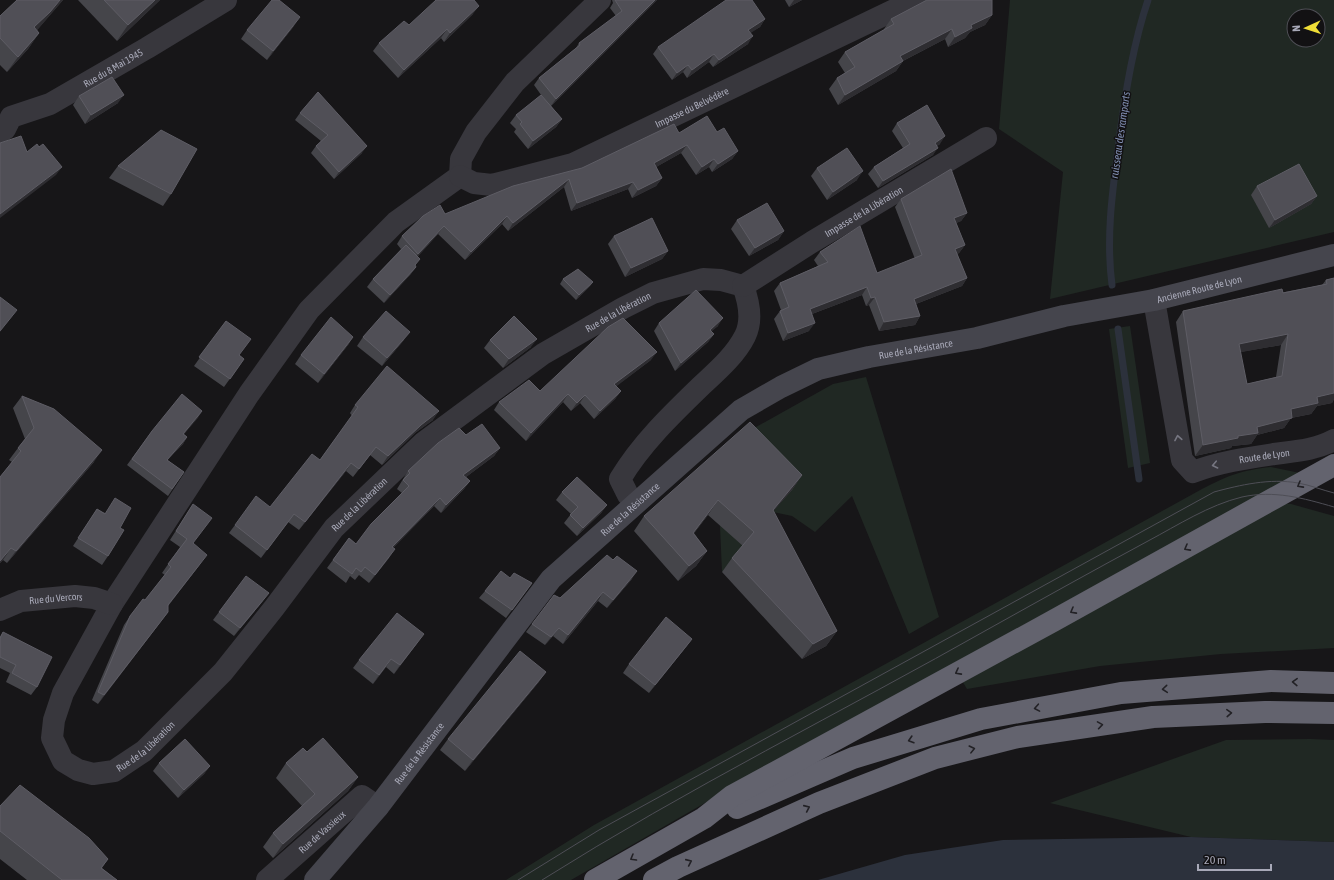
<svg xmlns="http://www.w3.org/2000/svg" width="1334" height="880" font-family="'Asap Condensed',sans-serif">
<rect width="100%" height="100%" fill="#171618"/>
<g fill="#202823" fill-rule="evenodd">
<path d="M1010,0H1334V232L1050,299L1063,172L999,129ZM1294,16H1318V40H1294Z"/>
<polygon points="1130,326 1150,463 1128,468 1109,329"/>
<polygon points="866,377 939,617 909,634 852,496 815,532 792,516 773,512 722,572 720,526 741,504 740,436 833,384"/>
<path d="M1271,467L1300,473L804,746L571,880H506L594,825L1202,489C1227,476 1242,470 1271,467Z"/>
<polygon points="1277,503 1291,504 1334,516 1334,648 1221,654 1100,666 967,689 961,679"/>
<polygon points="1310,739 1334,740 1334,842 1191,837 1050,803 1226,740"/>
</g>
<polygon fill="#2c313c" points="1191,837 1334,842 1334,880 818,880 905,855 1003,840"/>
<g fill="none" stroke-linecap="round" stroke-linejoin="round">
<g stroke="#2c313c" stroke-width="7">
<path d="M1112,285C1106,239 1112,194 1118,149C1124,99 1132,47 1148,0"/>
<polyline points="1118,329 1139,479"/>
</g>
<g stroke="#38373d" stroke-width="22">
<path id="s1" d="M600,0L515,82L476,132L461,159L460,176L396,222L309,310L249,394L112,604L63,693L54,720L52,738L63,761L78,770L93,774L114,771L144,751L223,672L274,608L334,528L424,442L543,354L623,308L653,293L703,279L721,280L743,286C749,302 753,320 745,336C735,356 716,372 700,387C671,415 641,444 620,479L628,495L636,503"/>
<path id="s2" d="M0,132L5,129L11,117L50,104L147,48L226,0"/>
<path id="s3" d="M460,176L474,183L492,185L573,164L915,0"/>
<path id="s4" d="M743,286L812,242L986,138"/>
<path id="s5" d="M1154,300L1182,460L1193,472C1219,462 1247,458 1274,454C1296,451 1315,450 1334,440"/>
<path id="s6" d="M0,610L21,601L75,596L94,598L112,604"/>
<path id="s7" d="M267,880L362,796L378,807"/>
</g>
<path stroke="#45454d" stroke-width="22" id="s8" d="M315,880L378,807L551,579L741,410L781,387L818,369L869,357L977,338L1064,316L1154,300L1334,255"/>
<g stroke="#63636e" stroke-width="22">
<polyline points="737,808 853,758 981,719 1121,693 1271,681 1334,683"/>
<polyline points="595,880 704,818 732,796 1053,621 1334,465"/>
<polyline points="654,880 678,867 819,803 935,758 1018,737 1153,717 1265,712 1334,713"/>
</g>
<g stroke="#4e4e56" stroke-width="1">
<path d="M518,880L599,830L1214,492C1240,485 1270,478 1298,483C1310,485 1322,490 1334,493"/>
<path d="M542,880C688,788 842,712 992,627C1044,598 1096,569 1148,541C1178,525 1209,505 1242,497C1274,490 1303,498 1334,507"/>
</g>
</g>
<g fill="#45454a" fill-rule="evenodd">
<polygon points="17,0 63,0 37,30 39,33 28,49 7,72 0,65 0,16"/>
<polygon points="78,0 160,0 117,41"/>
<polygon points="612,0 657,0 551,106 562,119 556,127 528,149 514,132 516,129 510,123 516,115 544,99 534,85 539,78 576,48 579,43 616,16 610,8 613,3"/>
<polygon points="785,0 802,0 789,7"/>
<polygon points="473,14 444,42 441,38 398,78 373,51 379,43 409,25"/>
<polygon points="992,15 985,25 970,32 965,38 948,47 945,39 903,61 896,71 838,105 829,89 837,78 845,73 838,62 845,52 884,30 884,29 891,19"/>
<polygon points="765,19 760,27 751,32 748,44 713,67 709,62 687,78 683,72 672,80 653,54 658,47"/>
<polygon points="294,26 267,60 241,39 247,30"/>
<polygon points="79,96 118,103 85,124 73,105"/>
<polygon points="300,113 362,153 334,179 311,153 316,146 321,141 295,120"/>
<polygon points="897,123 940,144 937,146 933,155 878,188 868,174 874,167 903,148 892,131"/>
<polygon points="717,132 738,151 732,159 712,172 709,167 696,175 681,153 656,167 662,178 656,186 632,198 628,189 571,211 564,187 508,231 502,224 465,260 438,234 418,256 415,266 416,267 410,275 384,303 367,287 373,279 401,249 397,244 402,236 445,214 582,168 679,133"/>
<polygon points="118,166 171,194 163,206 109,178"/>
<polygon points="817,168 857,180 827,200 811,176"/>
<polygon points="1257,186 1317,196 1311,204 1269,228 1251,195"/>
<polygon points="901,199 967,213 961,221 956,223 965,245 959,253 957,254 967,278 962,286 916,304 920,316 915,325 879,331 869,305 866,306 862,295 812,314 809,331 783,341 774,319 780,311 781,310 774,291 780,283 818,266 814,260 820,252 877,273 915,259 895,207"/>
<polygon points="737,220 784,231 778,240 749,256 731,229"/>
<polygon points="614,236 668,251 662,259 625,277 608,244"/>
<path d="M1334,278V399L1332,403L1317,406L1311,414L1291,418L1284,428L1257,435L1251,444L1232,446L1231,448L1195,456L1176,322L1183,311L1322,285L1326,280ZM1281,345L1276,377L1247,384L1240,352Z"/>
<polygon points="563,279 593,282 590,286 576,300 560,284"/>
<polygon points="226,321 239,355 244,359 224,387 194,366"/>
<polygon points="659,323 718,326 711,331 714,334 708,342 675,371 654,331"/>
<polygon points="353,337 348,345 318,383 295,364 301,355"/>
<polygon points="363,337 404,340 382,366 357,346"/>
<polygon points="490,340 531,347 503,368 484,348"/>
<polygon points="651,360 616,386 621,391 615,399 594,419 580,403 571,411 563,402 526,441 494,410 499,402"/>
<polygon points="22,396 94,462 7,563 3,560 0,563 0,477 12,462 9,460 18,448 25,439 13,408"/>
<polygon points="355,405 433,420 415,433 382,465 370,455 353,477 346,471 299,530 288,522 261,558 229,533 235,525 270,507 320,460 352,416 350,413"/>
<polygon points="202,411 184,434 187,437 183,444 167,460 184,472 168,496 127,465 152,431"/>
<polygon points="466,435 500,448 494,456 466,477 470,481 464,489 441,513 434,506 393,548 389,558 369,583 359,575 355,580 350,576 346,583 327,568 349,538 356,544 402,493 397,489 408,471"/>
<polygon points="802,475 792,490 773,511 837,631 826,646 802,659 722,572 732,558 743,546 708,515 694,533 707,551 696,566 678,581 634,531 644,516"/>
<polygon points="562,492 607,505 601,513 577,536 564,523 571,514 556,500"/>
<polygon points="193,504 193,543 201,563 168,606 168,612 162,620 98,704 92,700 124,625 130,616 145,600 165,575 162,573 180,547 170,540"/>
<polygon points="97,509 105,513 120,528 108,556 102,565 73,546"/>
<polygon points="510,578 532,583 506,618 479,598 485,591"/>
<polygon points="632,579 607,608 598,601 563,644 553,636 545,645 526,632 532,624 560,598"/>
<polygon points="263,601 234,636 213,620 219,612"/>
<polygon points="3,632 37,687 31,695 6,682 10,673 0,668 0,637"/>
<polygon points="692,639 686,647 649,693 623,673 629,664"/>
<polygon points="418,642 394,674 386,667 373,684 353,668 359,660"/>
<polygon points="546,672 538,683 465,771 440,750 448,739"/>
<polygon points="307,752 358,777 348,791 273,858 263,847 273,833 302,806 276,778 286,763"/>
<polygon points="159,763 210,766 204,774 178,798 153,771"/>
<polygon points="0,806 108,859 102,868 117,880 27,880 0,859"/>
</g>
<g fill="#2e2d31">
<polygon points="60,0 63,0 39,28 23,43 34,27"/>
<polygon points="155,0 160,0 117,41 128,25"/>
<polygon points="655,0 657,0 551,106 556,99"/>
<polygon points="794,0 802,0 789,7"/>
<polygon points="479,6 473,14 444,42 450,33"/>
<polygon points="992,15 985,25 970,32 965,38 948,47 955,37 971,25"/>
<polygon points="300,17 294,26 267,60 273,51"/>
<polygon points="765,19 760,27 743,38 748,30"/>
<polygon points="447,29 441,38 398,78 404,70"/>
<polygon points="952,29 945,39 893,66 900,56"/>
<polygon points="39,33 28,49 7,72 18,57"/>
<polygon points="753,36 748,44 713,67 719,60"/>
<polygon points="714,54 709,62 687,78 692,70"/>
<polygon points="903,61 896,71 838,105 845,95"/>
<polygon points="688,65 683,72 672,80 677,73"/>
<polygon points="124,95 118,103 85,124 91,115"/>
<polygon points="562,119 556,127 528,149 533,141"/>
<polygon points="945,136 940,144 930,151 935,143"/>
<polygon points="687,145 681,153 649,171 654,163"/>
<polygon points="367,146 362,153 334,179 339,172"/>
<polygon points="938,148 933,155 878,188 883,181"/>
<polygon points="738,151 732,159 712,172 718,164"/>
<polygon points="714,159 709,167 696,175 702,167"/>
<polygon points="62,167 56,175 0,218 0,214"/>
<polygon points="863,171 857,180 827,200 833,192"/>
<polygon points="662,178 656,186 632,198 638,190"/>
<polygon points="569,179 564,187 508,231 513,223"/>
<polygon points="633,182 628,189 571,211 577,203"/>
<polygon points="1317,196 1311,204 1269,228 1275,220"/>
<polygon points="967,213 961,221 948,227 954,218"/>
<polygon points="507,216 502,224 465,260 471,252"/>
<polygon points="444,226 438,234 413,262 418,254"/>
<polygon points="784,231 778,240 749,256 755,248"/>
<polygon points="965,245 959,253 950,257 955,249"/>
<polygon points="668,251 662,259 625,277 631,268"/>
<polygon points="416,267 410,275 384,303 390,295"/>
<polygon points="967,278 962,286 908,307 914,299"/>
<polygon points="593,282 590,286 576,300 579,295"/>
<polygon points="867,287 862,295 804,317 810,309"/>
<polygon points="875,297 869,305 866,306 871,298"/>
<polygon points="17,310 11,318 0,332 0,331"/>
<polygon points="920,316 915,325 879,331 884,322"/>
<polygon points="723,318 718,326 704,338 710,330"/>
<polygon points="815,323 809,331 783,341 788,333"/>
<polygon points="410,332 404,340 382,366 387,358"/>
<polygon points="714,334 708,342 675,371 681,363"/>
<polygon points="1288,334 1281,345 1231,354 1239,344"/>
<polygon points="353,337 348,345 318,383 324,374"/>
<polygon points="537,339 531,347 503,368 509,359"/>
<polygon points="657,352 651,360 609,392 614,384"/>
<polygon points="621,391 615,399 594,419 600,411"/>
<polygon points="1334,393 1334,399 1332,403 1317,406 1311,414 1291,418 1284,428 1257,435 1251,444 1232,446 1231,448 1195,456 1203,445 1238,436 1291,409 1317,397"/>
<polygon points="568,394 563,402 526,441 531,433"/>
<polygon points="585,395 580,403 571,411 577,403"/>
<polygon points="202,411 198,418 179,440 183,434"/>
<polygon points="439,411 433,420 415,433 382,465 388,456 421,425"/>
<polygon points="187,437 183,444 162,466 167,460"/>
<polygon points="500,448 494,456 458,483 463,475"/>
<polygon points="102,450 94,462 7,563 16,551"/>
<polygon points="351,463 346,471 299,530 305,522"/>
<polygon points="802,475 792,490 762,524 773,510"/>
<polygon points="470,481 464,489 441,513 446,505"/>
<polygon points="440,498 434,506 386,555 392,547"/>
<polygon points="718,500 708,515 683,548 693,533"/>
<polygon points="607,505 601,513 577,536 583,528"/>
<polygon points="11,548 3,560 0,563 0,561"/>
<polygon points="395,549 389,558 369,583 375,575"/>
<polygon points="707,551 696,566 678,581 689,566"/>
<polygon points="207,555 201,563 162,614 168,605"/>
<polygon points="637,571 632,579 607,608 613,600"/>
<polygon points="603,592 598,601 563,644 568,635"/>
<polygon points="269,593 263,601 234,636 240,628"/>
<polygon points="168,612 162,620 98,704 104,695"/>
<polygon points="559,628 553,636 545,645 551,637"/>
<polygon points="837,631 826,646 802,659 813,644"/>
<polygon points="424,634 394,674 400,665"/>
<polygon points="692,639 686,647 649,693 655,685"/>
<polygon points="391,659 386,667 373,684 379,675"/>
<polygon points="546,672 538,683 465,771 473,760"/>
<polygon points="210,766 204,774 178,798 184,790"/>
<polygon points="358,777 348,791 273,858 283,844"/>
</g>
<g fill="#504f56" stroke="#5e5d65" fill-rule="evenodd">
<polygon points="17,0 60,0 50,12 34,27 39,33 18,57 0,38 0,16"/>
<polygon points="104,0 155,0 128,25"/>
<polygon points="272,0 279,0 300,17 273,51 247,30"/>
<polygon points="436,0 474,0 479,6 450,33 447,29 404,70 379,43 404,21 409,25"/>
<polygon points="615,0 655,0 556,99 539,78 580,45 579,43 622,11"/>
<polygon points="726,0 752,0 765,19 748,30 753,36 719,60 714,54 692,70 688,65 677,73 658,47"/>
<polygon points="927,0 992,0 992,15 971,25 972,28 955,37 952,29 900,56 903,61 845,95 837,78 855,67 845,52 894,24 891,19"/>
<polygon points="112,77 124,95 91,115 79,96"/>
<polygon points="318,92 367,146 339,172 316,146 328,135 300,113"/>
<polygon points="541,95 562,119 533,141 520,124 522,122 516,115"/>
<polygon points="927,105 945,136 935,143 938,148 883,181 874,167 910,144 897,123"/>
<polygon points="707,116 717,132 724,128 738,151 718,164 714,159 702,167 687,145 654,163 662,178 638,190 633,182 577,203 569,179 513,223 507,216 471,252 444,226 418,254 402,236 423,216 440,205 445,214 513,186 582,168 674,124 679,133"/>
<polygon points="161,130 197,149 171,194 118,166"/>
<polygon points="21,136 27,152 37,144 39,147 43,144 62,167 0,214 0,143"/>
<polygon points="847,148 863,171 833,192 817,168"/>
<polygon points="1299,164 1317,196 1275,220 1257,186"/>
<polygon points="951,169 967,213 954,218 965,245 955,249 967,278 914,299 920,316 884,322 875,297 871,298 867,287 810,309 815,323 788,333 780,311 789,307 780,283 828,262 820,252 860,226 877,273 922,255 901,199"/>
<polygon points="767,203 784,231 755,248 737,220"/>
<polygon points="652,218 668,251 631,268 614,236"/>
<polygon points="406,245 420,259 415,265 416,267 390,295 373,279"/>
<polygon points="578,269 593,282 579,295 563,279"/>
<path d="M1334,278V393L1317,397L1318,403L1291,409L1292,418L1257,427L1258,433L1238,436V438L1203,445L1183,311L1282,289L1283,293L1327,284L1326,280ZM1288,334L1282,376L1247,384L1239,344Z"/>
<polygon points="696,290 723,318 710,330 714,334 681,363 659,323"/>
<polygon points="0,297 17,310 0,331"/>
<polygon points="386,311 410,332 387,358 363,337"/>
<polygon points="514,316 537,339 509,359 490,340"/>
<polygon points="331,317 353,337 324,374 301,355"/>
<polygon points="623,318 657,352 614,384 621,391 600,411 585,395 577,403 568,394 531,433 499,402 529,380 540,391 608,327"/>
<polygon points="226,321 251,339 239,355 244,359 230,379 199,357"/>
<polygon points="387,366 439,411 421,425 388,456 376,447 359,469 351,463 305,522 294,514 267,550 235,525 256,496 270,507 312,454 320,460 358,407 355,405"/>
<polygon points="182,394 202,411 183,434 187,437 167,460 184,472 172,489 132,459 152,431"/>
<polygon points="22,396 54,409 102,450 16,551 11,548 0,561 0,477 21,451 18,448 34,428"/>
<polygon points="750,422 802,475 773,510 837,631 813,644 732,558 754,532 718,500 693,533 707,551 689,566 644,516"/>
<polygon points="482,424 500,448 463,475 470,481 446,505 440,498 392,547 395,549 375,575 365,567 361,572 356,568 352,574 333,560 349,538 356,544 371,524 409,486 403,480 410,473 408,471 438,443 459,428 466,435"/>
<polygon points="577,477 607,505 583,528 570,515 578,507 562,492"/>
<polygon points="115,498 131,508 120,528 124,530 108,556 78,538 97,509 105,514"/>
<polygon points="193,504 212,518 193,543 207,555 168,605 168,612 104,695 98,692 130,616 143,599 145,600 171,567 168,564 187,539 176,531"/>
<polygon points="607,555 613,560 617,556 637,571 613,600 603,592 568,635 559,628 551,637 532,624 554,595 560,598"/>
<polygon points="501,571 510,578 514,573 532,583 512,610 485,591"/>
<polygon points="246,576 269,593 240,628 219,612"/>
<polygon points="397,613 424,634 400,665 391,659 379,675 359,660"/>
<polygon points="666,617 692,639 655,685 629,664"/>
<polygon points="3,632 52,657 37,687 12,673 16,665 0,657 0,638"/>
<polygon points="520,651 546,672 473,760 448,739"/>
<polygon points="323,738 358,777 283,844 273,833 315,794 286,763 303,748 307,752"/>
<polygon points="185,739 210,766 184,790 159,763"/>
<polygon points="20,785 89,838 108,859 101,868 117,880 62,880 0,831 0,806"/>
</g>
<defs><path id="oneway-chevron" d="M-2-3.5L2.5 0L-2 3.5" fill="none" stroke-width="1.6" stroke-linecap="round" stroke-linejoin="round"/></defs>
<g stroke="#767681">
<use href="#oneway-chevron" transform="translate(1178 438) rotate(-100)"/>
<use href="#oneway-chevron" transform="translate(1215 465) rotate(168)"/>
</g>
<g stroke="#222125">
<use href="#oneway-chevron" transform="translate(1300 485) rotate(151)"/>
<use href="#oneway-chevron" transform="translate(1187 548) rotate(151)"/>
<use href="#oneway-chevron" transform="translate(1073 611) rotate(151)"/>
<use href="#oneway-chevron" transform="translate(958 672) rotate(152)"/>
<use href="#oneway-chevron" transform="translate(1295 682) rotate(-178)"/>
<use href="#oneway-chevron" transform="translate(1165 689) rotate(175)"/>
<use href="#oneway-chevron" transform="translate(1037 708) rotate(170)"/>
<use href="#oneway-chevron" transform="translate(1229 713) rotate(-3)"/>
<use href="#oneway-chevron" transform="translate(1100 725) rotate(-9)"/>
<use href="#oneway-chevron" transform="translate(911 740) rotate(163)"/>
<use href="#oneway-chevron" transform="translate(972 749) rotate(-14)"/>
<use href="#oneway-chevron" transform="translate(807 808) rotate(-24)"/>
<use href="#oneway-chevron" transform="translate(633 858) rotate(150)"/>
<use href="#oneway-chevron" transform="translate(689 862) rotate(-24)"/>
</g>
<g text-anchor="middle" stroke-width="3" stroke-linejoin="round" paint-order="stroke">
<g font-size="10" fill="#a8a9b8" stroke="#121113">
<text dy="4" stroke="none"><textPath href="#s2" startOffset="133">Rue du 8 Mai 1945</textPath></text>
<text dy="4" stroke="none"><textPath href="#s3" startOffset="249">Impasse du Belvédère</textPath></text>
<text dy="4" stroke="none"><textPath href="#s4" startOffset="142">Impasse de la Libération</textPath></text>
<text dy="4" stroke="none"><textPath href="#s8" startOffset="1114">Ancienne Route de Lyon</textPath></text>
<text dy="4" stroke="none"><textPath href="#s1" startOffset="1702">Rue de la Libération</textPath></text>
<text dy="4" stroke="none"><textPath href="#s8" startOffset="824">Rue de la Résistance</textPath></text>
<text dy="4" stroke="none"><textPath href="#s5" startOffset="252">Route de Lyon</textPath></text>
<text dy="4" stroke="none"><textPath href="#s1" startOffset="1378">Rue de la Libération</textPath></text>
<text dy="4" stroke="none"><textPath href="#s8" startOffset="488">Rue de la Résistance</textPath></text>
<text dy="4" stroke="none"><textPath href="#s6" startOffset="58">Rue du Vercors</textPath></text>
<text dy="4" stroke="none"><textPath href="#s1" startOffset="1054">Rue de la Libération</textPath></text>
<text dy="4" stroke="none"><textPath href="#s8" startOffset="164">Rue de la Résistance</textPath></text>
<text dy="4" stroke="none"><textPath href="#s7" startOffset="73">Rue de Vassieux</textPath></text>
</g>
<g font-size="11" font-style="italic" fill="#808eb2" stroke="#121113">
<text transform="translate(1120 135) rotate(-82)" y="4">ruisseau des ramparts</text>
</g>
</g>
<g transform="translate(1306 28) rotate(267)"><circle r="19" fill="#121113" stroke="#4e4e55"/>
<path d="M0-3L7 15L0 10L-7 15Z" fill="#efde37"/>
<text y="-6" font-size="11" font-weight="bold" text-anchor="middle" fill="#a8a9b8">N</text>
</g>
<path d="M1198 864v6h73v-6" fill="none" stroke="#a8a9b8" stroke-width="2"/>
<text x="1204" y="864" font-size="12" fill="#a8a9b8" stroke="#121113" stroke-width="3" paint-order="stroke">20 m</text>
</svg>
